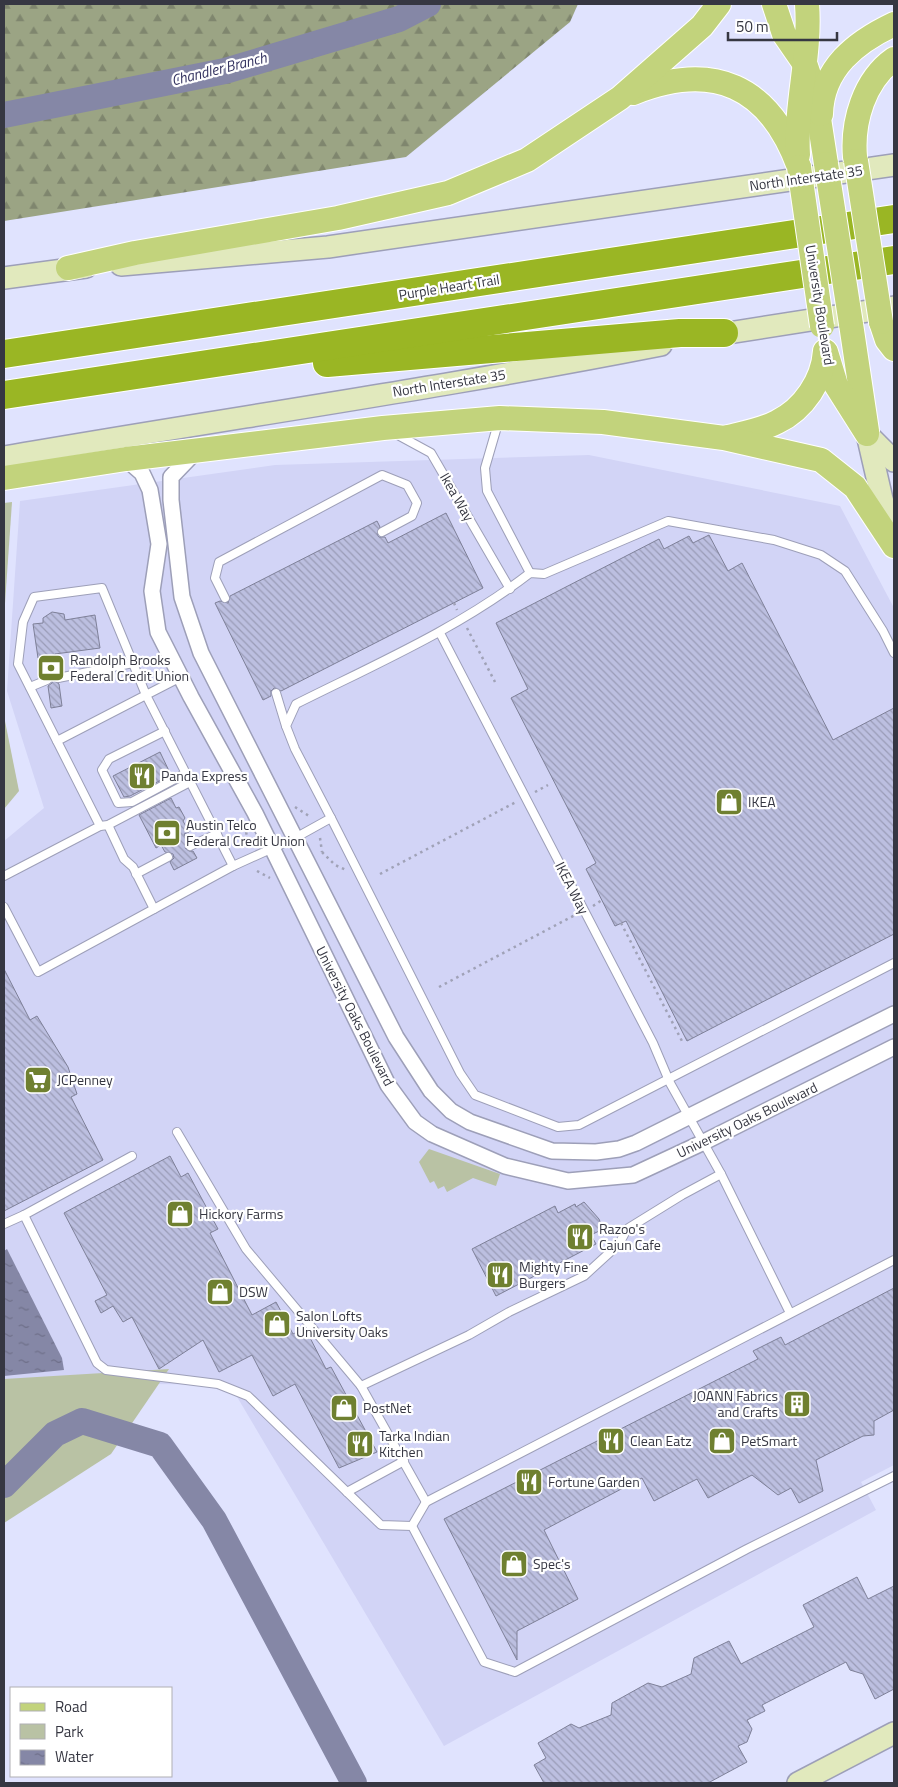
<svg xmlns="http://www.w3.org/2000/svg" width="898" height="1787" font-family="'Titillium Web',sans-serif">
<defs>
<pattern id="forest-firs" width="22" height="20" patternUnits="userSpaceOnUse" patternTransform="scale(1.25)"><rect width="22" height="20" fill="#9ba484"/><path d="M5 1l3.5 6h-7zM16 11l3.5 6h-7z" fill="#7f866e"/></pattern>
<pattern id="water-ripples" width="26" height="14" patternUnits="userSpaceOnUse" patternTransform="scale(1.25)"><rect width="26" height="14" fill="#8587a6"/><path d="M2 4q2-2 4 0t4 0M15 11q2-2 4 0t4 0" fill="none" stroke="#6e6f89"/></pattern>
<pattern id="building-back-hatch" width="6" height="6" patternUnits="userSpaceOnUse" patternTransform="scale(1.25)"><rect width="6" height="6" fill="#bcbfe0"/><path d="M-1 5l2 2M0 0l6 6M5-1l2 2" fill="none" stroke="#9a9cb7"/></pattern>
</defs>
<rect width="100%" height="100%" fill="#e0e3fe"/>
<polygon fill="#d2d4f6" points="589,455 840,506 894,608 894,1465 861,1482 876,1510 444,1746 230,1385 4,1382 4,841 44,808 7,691 20,501 275,465"/>
<polygon fill="url(#forest-firs)" points="4,4 578,4 570,22 406,157 4,221"/>
<g fill="#b9c2a4">
<polygon points="12,502 4,618 4,503"/>
<polygon points="4,716 19,791 4,809"/>
<polygon points="429,1149 500,1174 496,1186 473,1178 447,1192 444,1186 438,1189 434,1181 430,1183 419,1162"/>
<polygon points="169,1369 111,1454 4,1523 4,1379"/>
</g>
<polygon fill="url(#water-ripples)" points="7,1249 62,1358 64,1370 4,1376 4,1251"/>
<g fill="none" stroke-linecap="round" stroke-linejoin="round">
<g stroke="#8587a6" stroke-width="26">
<polyline points="4,115 225,71 399,19 428,4"/>
<polyline points="4,1485 55,1434 82,1421 160,1445 214,1520 354,1783"/>
</g>
</g>
<g fill="url(#building-back-hatch)" stroke="#7e8098">
<polygon points="446,513 483,588 281,691 274,688 271,691 271,696 263,700 215,603 220,601 228,603 230,596 377,521 380,527 377,534 379,537 385,537 388,543"/>
<polygon points="709,535 728,571 742,563 833,740 894,708 894,934 687,1041 626,921 615,926 586,869 596,863 511,698 528,689 496,623 659,539 664,549 689,536 693,543"/>
<polygon points="52,612 64,614 65,620 95,615 100,648 55,654 57,672 52,679 59,684 62,706 51,708 48,686 52,683 52,678 46,675 44,657 38,658 33,624 43,623 43,618"/>
<polygon points="160,752 171,775 130,796 124,797 113,776"/>
<polygon points="171,798 176,808 179,807 185,818 183,821 189,832 184,834 188,841 185,848 189,851 193,851 197,858 174,870 170,862 174,858 173,854 165,852 161,845 156,848 139,815"/>
<polygon points="4,969 30,1020 37,1016 68,1067 77,1094 71,1097 103,1160 4,1211"/>
<polygon points="170,1156 181,1177 188,1173 218,1229 210,1233 252,1315 276,1302 293,1334 305,1328 326,1369 331,1367 377,1452 339,1468 295,1384 273,1396 252,1355 219,1372 203,1340 159,1369 132,1317 123,1322 113,1306 101,1313 95,1301 107,1295 64,1213"/>
<polygon points="584,1202 599,1219 603,1229 591,1235 596,1244 496,1296 472,1249 555,1206 558,1213 575,1204 576,1207"/>
<polygon points="894,1288 894,1410 874,1421 874,1435 863,1436 816,1460 823,1491 799,1503 791,1488 778,1495 752,1475 708,1498 697,1479 654,1501 642,1478 544,1530 578,1599 517,1631 517,1660 444,1519 758,1359 753,1351 781,1337 785,1345"/>
<polygon points="857,1577 868,1599 894,1586 894,1689 875,1699 863,1674 850,1670 846,1662 762,1705 765,1711 747,1720 752,1729 747,1742 738,1746 747,1762 708,1783 544,1783 534,1765 546,1758 538,1743 571,1724 579,1728 611,1715 612,1703 648,1683 662,1687 691,1674 694,1658 729,1641 741,1664 814,1627 803,1605"/>
</g>
<g fill="none" stroke-linecap="round" stroke-linejoin="round">
<g stroke="#9d9fb8" stroke-width="10">
<g id="lane">
<polyline points="499,420 485,468 487,491 530,573"/>
<polyline points="396,434 431,453 510,589"/>
<polyline points="225,598 215,578 219,562 382,475 407,485 417,503 412,516 382,532"/>
<polyline points="440,633 653,1043 670,1083 721,1174 790,1313"/>
<polyline points="58,678 133,663"/>
<polyline points="30,687 47,680"/>
<polyline points="276,693 286,726"/>
<polyline points="165,731 109,759 102,770 118,803 132,802 186,773"/>
<path d="M57,741L146,695L233,866L295,838L331,818L295,749L286,726L296,704C376,664 459,628 530,573L544,574L668,521L774,540L821,555L845,571L883,631L894,653"/>
<polyline points="331,818 460,1073 475,1095 558,1127 579,1125 894,963"/>
<polyline points="108,825 124,859 133,867 154,909"/>
<polyline points="100,826 108,825 190,782"/>
<polyline points="190,846 217,834"/>
<polyline points="136,874 168,857"/>
<polyline points="4,876 100,826 18,664 23,622 34,597 102,588 146,695 181,677"/>
<polyline points="4,907 38,972 233,866"/>
<polyline points="177,1132 246,1249 361,1386"/>
<polyline points="721,1174 682,1195 627,1229 619,1244 584,1276 509,1312 469,1335 361,1386 426,1502 894,1260"/>
<polyline points="24,1215 132,1156"/>
<polyline points="4,1224 24,1215 97,1363 106,1370 218,1384 248,1396 381,1525 412,1526 484,1662 515,1672 747,1549 894,1476"/>
<polyline points="347,1492 404,1461"/>
<polyline points="412,1526 426,1502"/>
</g>
</g>
<g stroke="#9d9fb8" stroke-width="18">
<g id="street">
<polyline points="196,451 171,477 171,500 182,597 201,653 396,1037 431,1091 451,1111 470,1122 552,1151 596,1152 619,1149 636,1143 894,1014"/>
<polyline points="126,459 142,473 150,490 159,544 152,591 158,632 191,697 255,813 388,1085 415,1122 432,1134 505,1166 568,1181 633,1175 704,1142 894,1047"/>
</g>
</g>
<g stroke="#9d9fb8" stroke-width="24">
<g id="secondary">
<polyline points="121,265 328,247 894,165"/>
<polyline points="4,278 86,267"/>
<polyline points="709,336 894,307"/>
<polyline points="867,434 882,499 894,536"/>
<polyline points="868,435 894,461"/>
<path d="M4,457C223,419 443,388 661,345"/>
<polyline points="798,1783 894,1733"/>
</g>
</g>
<g stroke="#fff" stroke-width="26">
<g id="primary">
<polyline points="774,4 784,34 806,66 810,78 818,112 826,164"/>
<path d="M633,93C713,61 769,85 799,167"/>
<path d="M821,114C822,68 856,42 894,24"/>
<path d="M798,155C795,104 811,55 807,4"/>
<path d="M855,157C852,122 864,80 894,59"/>
<polyline points="68,268 135,253 338,218 448,193 527,160 620,98 702,26 719,4"/>
<polyline points="881,322 887,340 894,349"/>
<polyline points="851,324 867,431"/>
<polyline points="826,352 836,385 867,434"/>
<path d="M728,437C744,433 762,430 777,422C804,409 823,380 825,351"/>
<polyline points="4,478 126,459 383,428 500,418 603,422 724,438 821,460 855,487 894,546"/>
</g>
</g>
<g stroke="#fff" stroke-width="30">
<g id="highway">
<polyline points="4,354 894,219"/>
<polyline points="327,363 680,333 724,333"/>
<polyline points="4,395 894,260"/>
</g>
</g>
<g stroke="#a0a2b7" stroke-width="2.5" stroke-dasharray="2.5 4" stroke-linecap="butt">
<polyline points="454,603 457,610"/>
<polyline points="467,628 495,682"/>
<polyline points="535,792 548,785"/>
<polyline points="295,807 309,816"/>
<polyline points="320,838 322,852"/>
<polyline points="245,841 247,830"/>
<polyline points="322,852 335,865 346,870"/>
<polyline points="257,871 270,878"/>
<polyline points="380,874 516,802"/>
<polyline points="593,906 602,900"/>
<polyline points="621,923 683,1043"/>
<polyline points="439,987 575,915"/>
</g>
<use href="#lane" stroke="#fff" stroke-width="8"/>
<use href="#street" stroke="#fff" stroke-width="15"/>
<use href="#secondary" stroke="#e1e9bd" stroke-width="21"/>
<use href="#primary" stroke="#c2d37c" stroke-width="24"/>
<use href="#highway" stroke="#9ab624" stroke-width="28"/>
<g stroke="#fff" stroke-width="26" stroke-linecap="butt">
<g id="primary-bridge">
<polyline points="856,161 881,322"/>
<polyline points="826,164 851,324"/>
<polyline points="799,167 822,326"/>
</g>
</g>
<use href="#primary-bridge" stroke="#c2d37c" stroke-width="24"/>
</g>
<defs>
<g id="bank-square" transform="scale(1.4375)"><rect x="-9" y="-9" width="18" height="18" rx="4" fill="#6f8030" stroke="#fff"/><path d="M-6-4H6V4H-6ZM0-2.3a2.3 2.3 0 1 0 0 4.6a2.3 2.3 0 1 0 0-4.6Z" fill="#fff"/></g>
<g id="restaurant-square" transform="scale(1.4375)"><rect x="-9" y="-9" width="18" height="18" rx="4" fill="#6f8030" stroke="#fff"/><path d="M-5-6h1v4h1v-4h1v4h1v-4h1v5L-1.5 .5V6h-2V.5L-5-1ZM5-6V6H3V1.5H1.5Q1.5-4 5-6Z" fill="#fff"/></g>
<g id="shop-square" transform="scale(1.4375)"><rect x="-9" y="-9" width="18" height="18" rx="4" fill="#6f8030" stroke="#fff"/><path d="M-5-2.5h2.3a2.7 3.5 0 0 1 5.4 0H5L5.5 6h-11ZM-1.5-2.5h3a1.5 2.3 0 0 0-3 0Z" fill="#fff"/></g>
<g id="supermarket-square" transform="scale(1.4375)"><rect x="-9" y="-9" width="18" height="18" rx="4" fill="#6f8030" stroke="#fff"/><path d="M-6-5.5h2.5l.6 2H6L4.5 2H-2.5L-4.4-4H-6ZM-1.5 3.2a1.3 1.3 0 1 0 .1 0ZM3 3.2a1.3 1.3 0 1 0 .1 0Z" fill="#fff"/></g>
<g id="building-square" transform="scale(1.4375)"><rect x="-9" y="-9" width="18" height="18" rx="4" fill="#6f8030" stroke="#fff"/><path d="M-4-6H4V6H1V3H-1V6H-4ZM-2.5-4.3h1.7v1.8h-1.7ZM.8-4.3h1.7v1.8H.8ZM-2.5-1h1.7V.8h-1.7ZM.8-1h1.7V.8H.8Z" fill="#fff"/></g>
</defs>
<g fill-rule="evenodd">
<use href="#bank-square" x="51" y="668"/>
<use href="#restaurant-square" x="142" y="776"/>
<use href="#shop-square" x="729" y="802"/>
<use href="#bank-square" x="167" y="833"/>
<use href="#supermarket-square" x="38" y="1080"/>
<use href="#shop-square" x="180" y="1214"/>
<use href="#restaurant-square" x="580" y="1237"/>
<use href="#restaurant-square" x="500" y="1275"/>
<use href="#shop-square" x="220" y="1292"/>
<use href="#shop-square" x="277" y="1324"/>
<use href="#building-square" x="797" y="1404"/>
<use href="#shop-square" x="344" y="1408"/>
<use href="#restaurant-square" x="611" y="1441"/>
<use href="#shop-square" x="722" y="1441"/>
<use href="#restaurant-square" x="360" y="1444"/>
<use href="#restaurant-square" x="529" y="1482"/>
<use href="#shop-square" x="514" y="1564"/>
</g>
<g text-anchor="middle" stroke-width="4.5" stroke-linejoin="round" paint-order="stroke">
<g font-size="14" fill="#363742" stroke="#fff">
<text transform="translate(806 178) rotate(-8)" y="5">North Interstate 35</text>
<text transform="translate(449 287) rotate(-9)" y="5">Purple Heart Trail</text>
<text transform="translate(820 305) rotate(81)" y="5">University Boulevard</text>
<text transform="translate(449 383) rotate(-9)" y="5">North Interstate 35</text>
<text transform="translate(457 497) rotate(60)" y="5">Ikea Way</text>
<text transform="translate(572 888) rotate(63)" y="5">IKEA Way</text>
<text transform="translate(355 1016) rotate(63)" y="5">University Oaks Boulevard</text>
<text transform="translate(747 1120) rotate(-26)" y="5">University Oaks Boulevard</text>
</g>
<g font-size="14" fill="#363742" stroke="#fff" text-anchor="start">
<text x="70" y="665">Randolph Brooks<tspan x="70" dy="16">Federal Credit Union</tspan></text>
<text x="161" y="781">Panda Express</text>
<text x="748" y="807">IKEA</text>
<text x="186" y="830">Austin Telco<tspan x="186" dy="16">Federal Credit Union</tspan></text>
<text x="57" y="1085">JCPenney</text>
<text x="199" y="1219">Hickory Farms</text>
<text x="599" y="1234">Razoo's<tspan x="599" dy="16">Cajun Cafe</tspan></text>
<text x="519" y="1272">Mighty Fine<tspan x="519" dy="16">Burgers</tspan></text>
<text x="239" y="1297">DSW</text>
<text x="296" y="1321">Salon Lofts<tspan x="296" dy="16">University Oaks</tspan></text>
<text x="778" y="1401" text-anchor="end">JOANN Fabrics<tspan x="778" dy="16">and Crafts</tspan></text>
<text x="363" y="1413">PostNet</text>
<text x="379" y="1441">Tarka Indian<tspan x="379" dy="16">Kitchen</tspan></text>
<text x="630" y="1446">Clean Eatz</text>
<text x="741" y="1446">PetSmart</text>
<text x="548" y="1487">Fortune Garden</text>
<text x="533" y="1569">Spec's</text>
</g>
<g font-size="15" font-style="italic" fill="#343360" stroke="#fff">
<text transform="translate(219 69) rotate(-14)" y="5">Chandler Branch</text>
</g>
</g>
<rect width="898" height="1787" fill="none" stroke="#363742" stroke-width="10"/>
<rect x="10" y="1687" width="162" height="90" fill="#ffffff" stroke="#afafb3"/>
<rect x="20" y="1703" width="25" height="8" fill="#c2d37c" stroke="#afafb3"/>
<text x="55" y="1712" font-size="15" fill="#363742">Road</text>
<rect x="20" y="1724" width="25" height="15" fill="#b9c2a4" stroke="#afafb3"/>
<text x="55" y="1737" font-size="15" fill="#363742">Park</text>
<rect x="20" y="1750" width="25" height="15" fill="url(#water-ripples)" stroke="#afafb3"/>
<text x="55" y="1762" font-size="15" fill="#363742">Water</text>
<path d="M728 32v8h109v-8" fill="none" stroke="#363742" stroke-width="2.5"/>
<text x="736" y="32" font-size="15" fill="#363742" stroke="#ffffff" stroke-width="4" paint-order="stroke">50 m</text>
</svg>
